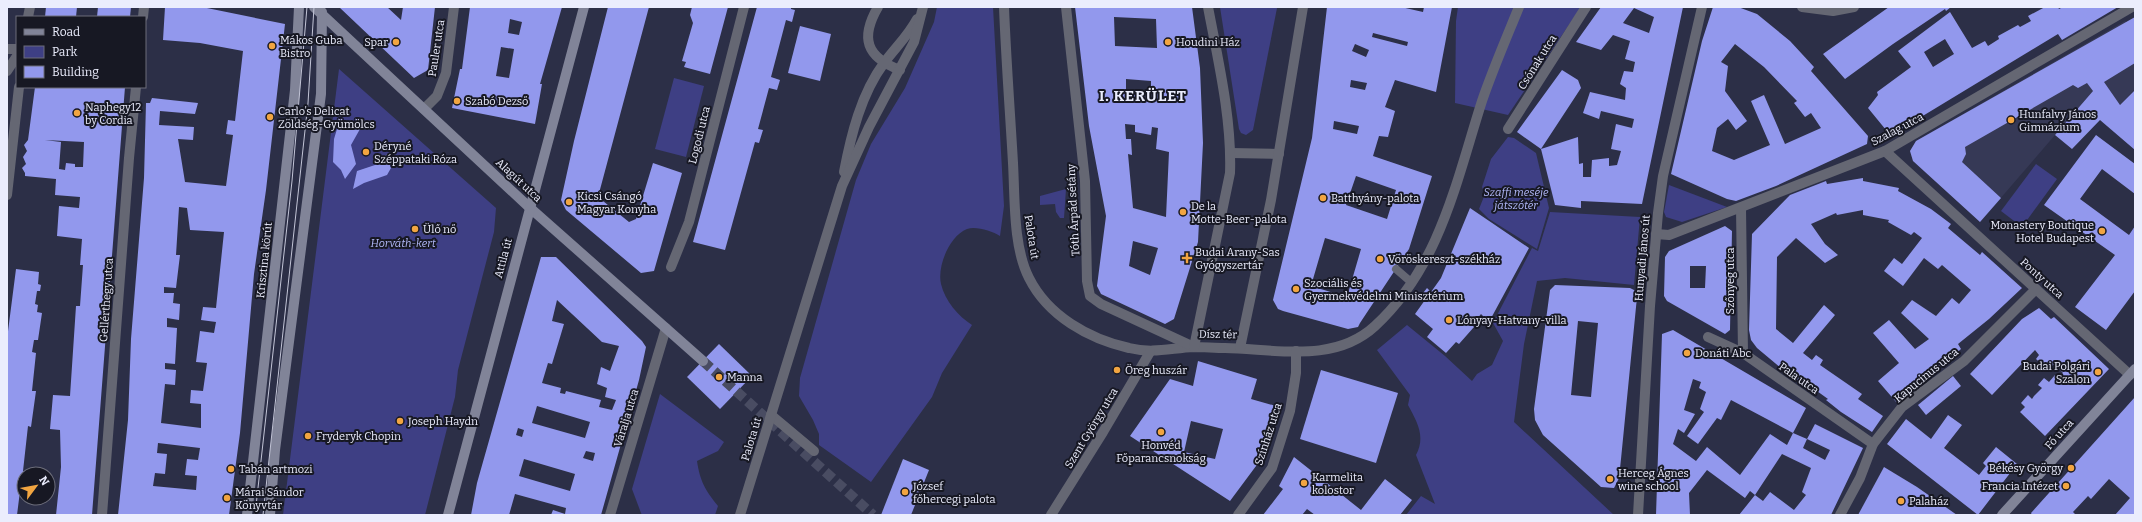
<svg xmlns="http://www.w3.org/2000/svg" width="2142" height="522" font-family="Bitter,serif">
<rect width="100%" height="100%" fill="#2c2f47"/>
<polygon fill="#363956" points="2125,21 2135,30 2135,89 2120,105 2104,83 2093,91 1980,222 1913,161 1910,151 1916,141"/>
<g fill="#3e3f84">
<path d="M937,7H993L1004,206L1000,236C992,231 976,226 967,229C949,236 937,267 941,284C945,301 958,316 972,325L942,373L932,397L871,482L819,445V434L813,420L799,396L800,378L856,180L871,144L905,88L934,22Z"/>
<polygon points="1220,7 1277,8 1253,130 1246,135 1241,133 1239,129"/>
<polygon points="1458,7 1581,7 1508,115 1455,103 1456,21"/>
<polygon points="339,69 496,208 494,232 458,370 455,397 425,515 283,515"/>
<polygon points="674,78 704,86 686,157 655,149"/>
<polygon points="1508,137 1514,138 1536,153 1549,208 1537,249 1489,219 1479,209 1485,194 1482,187 1491,159"/>
<polygon points="2036,164 2057,179 2022,227 2001,211"/>
<polygon points="1669,185 1727,207 1682,222 1666,217 1664,212"/>
<polygon points="1066,189 1064,218 1060,218 1056,212 1055,204 1040,205 1040,196"/>
<path d="M1550,212L1640,217L1634,285L1565,278L1537,281L1524,344L1514,422L1614,515H1406L1421,496L1435,504L1416,455C1426,436 1417,422 1408,405L1410,395L1377,350L1407,325L1445,356L1472,381L1477,374L1492,365L1503,341L1493,323L1532,248L1538,251Z"/>
<path d="M660,394L724,442L718,451L697,461C700,481 705,490 718,506L715,515H642L641,513L632,489Z"/>
</g>
<g fill="#9298ed" fill-rule="evenodd">
<polygon points="46,7 77,7 76,17 45,17"/>
<polygon points="98,7 131,7 130,17 97,17"/>
<path d="M165,7H202L285,24L266,190L254,274L240,433L229,515H118L128,420L131,339L144,178L146,103H150L152,98L198,103L195,114L160,111L159,125L194,127L193,140L178,139L185,182L226,186L233,135L226,134L228,120L235,121L243,51L200,43L163,40ZM179,207L187,208L190,230L224,232L216,308L203,307L201,320L216,322L214,333L200,331L196,362L207,363L203,391L191,390L190,403L201,404V428L161,423L165,384L175,385L176,370L165,369V363L175,364L177,328L167,327V318L179,320L180,304L173,303L174,293H164V287L176,288L180,255H176ZM158,443L200,448L198,460L187,459L185,475L197,476L196,490L153,486L155,473L165,474L167,454L157,453Z"/>
<polygon points="339,7 387,7 401,20 403,7 435,7 428,70 414,78"/>
<path d="M470,7H562L540,84H542L535,124L452,108L460,69H462ZM510,19L522,22L519,35L508,33ZM501,47L514,49L509,78L496,76Z"/>
<polygon points="608,7 649,7 598,197 629,222 636,219 653,163 682,173 654,271 641,273 566,210 561,200 574,141"/>
<polygon points="692,7 728,7 710,74 684,67 686,62 682,61 693,23 690,15"/>
<polygon points="757,7 791,7 791,9 795,10 792,22 786,20 771,77 780,80 777,90 769,88 758,129 763,130 759,143 755,142 725,250 693,242"/>
<path d="M1075,7H1192L1200,68L1203,143L1198,242L1174,319L1165,324L1101,294L1097,286L1106,216L1089,126ZM1114,17L1156,19L1157,48L1115,46ZM1126,79L1151,81V91L1126,90ZM1125,124L1135,125V132L1151,135L1152,127L1158,128L1156,149L1169,152L1166,217L1133,208L1128,154L1132,155L1131,139H1126ZM1133,241L1158,248L1150,275L1129,266Z"/>
<path d="M1327,7H1401L1423,12L1424,7H1452L1436,92L1395,80L1385,107L1395,111L1388,137L1379,136L1373,156L1432,176L1409,249L1360,323L1358,327L1348,329L1283,311L1278,309L1273,300L1312,138ZM1373,33L1408,42L1407,46L1372,37ZM1355,44L1369,50L1366,57L1352,51ZM1351,80L1367,83L1365,90L1350,87ZM1334,121L1359,126L1357,134L1333,129ZM1356,176L1396,190L1387,219L1346,205ZM1325,238L1361,249L1347,297L1311,286Z"/>
<path d="M1601,7H1683L1642,204L1581,201V208L1555,205L1541,149L1517,132L1562,70L1578,80L1581,88L1541,149L1578,137L1579,164L1583,163V177H1591L1592,160L1609,158V166L1617,165L1621,151L1611,149L1616,124L1632,128L1634,119L1601,111L1599,119L1583,113L1590,92L1625,100L1626,88L1620,84L1624,71L1633,72L1635,62L1625,59L1630,41L1613,35L1601,50L1576,42ZM1634,8L1654,17L1649,33L1623,23Z"/>
<path d="M1713,7H1738L1757,14L1790,41L1814,67L1811,71L1868,136L1867,144L1776,186L1736,201L1727,199L1671,174L1702,41ZM1735,44L1764,67L1797,101L1794,103L1805,117L1811,113L1821,128L1785,144L1764,95L1751,101L1770,145L1734,160L1712,151L1717,128L1728,119L1736,130L1747,121L1725,91L1728,66L1721,62Z"/>
<polygon points="1889,7 1951,7 1946,11 1945,9 1893,44 1845,79 1823,54"/>
<path d="M2045,7H2058L2059,9L2063,7H2118L2062,40L2058,34L1893,134L1886,130L1868,108L1878,95L1877,92L1911,67L1898,51L1950,12L1972,48L1985,41L1988,46L1999,39L1998,36L2018,25L2020,27L2031,21L2028,16ZM1945,39L1954,54L1933,67L1924,52Z"/>
<polygon points="2135,17 2135,63 2104,82 2120,105 2135,90 2135,150 2100,120 2072,149 2055,135 2093,91 2087,83 2078,88 2073,85 1965,147 1966,154 1962,162 2001,198 1980,222 1913,161 1910,151 1916,141"/>
<polygon points="800,26 831,34 820,81 788,73"/>
<path d="M35,87H125L92,515H56L61,467L60,430L50,429L53,395L70,396L76,306H80L83,265H80L82,239L57,236L59,206L79,208L80,197L55,195L56,179L25,176V173L22,168L26,164L23,157L27,151L24,145L28,140ZM45,140L84,142L83,167H75V164L66,163L65,170L59,169L61,142Z"/>
<polygon points="344,125 348,125 360,129 351,145 356,164 345,179 341,170 333,162 334,139 337,129"/>
<polygon points="2096,135 2135,164 2135,194 2102,169 2080,199 2129,235 2135,226 2135,291 2106,330 2075,307 2115,255 2044,205"/>
<polygon points="387,154 391,168 387,175 364,183 353,189 357,171 375,165"/>
<polygon points="1863,178 1863,181 1899,188 1898,191 1931,209 1951,224 1948,228 1980,255 1982,252 2022,288 1989,319 1958,344 1961,349 1897,403 1878,381 1899,363 1873,333 1889,320 1915,349 1929,339 1901,313 1912,300 1936,316 1952,298 1959,304 1971,290 1942,265 1938,269 1924,258 1903,286 1884,271 1894,258 1902,264 1922,238 1914,232 1911,235 1888,222 1889,220 1863,215 1863,210 1837,215 1836,213 1811,224 1825,244 1838,255 1825,263 1796,238 1777,257 1776,329 1793,343 1824,305 1835,315 1803,353 1812,360 1816,355 1823,360 1820,365 1862,394 1858,399 1883,416 1872,432 1841,412 1826,400 1828,399 1810,386 1794,379 1757,348 1751,340 1749,330 1752,234 1790,195 1826,181 1827,184"/>
<polygon points="1470,208 1529,248 1489,322 1481,314 1472,325 1474,327 1459,344 1456,342 1446,353 1427,337 1433,329 1415,314 1425,300 1420,297 1427,288 1431,292 1441,278"/>
<path d="M1725,226L1732,231L1730,330L1725,334L1667,301L1664,296L1665,257L1669,251ZM1690,266H1706L1705,288H1690Z"/>
<path d="M541,257H556L642,341L646,347L639,380L601,515H551L553,510L565,514L566,508L515,494L509,515H471L477,483ZM557,300L602,342L619,346L610,371L601,367L597,384L607,388L605,397L616,400L612,410L599,407L601,400L566,391L565,394L560,393L561,388L542,383L548,363L552,364L564,324L552,321ZM537,406L590,422L585,438L532,423ZM518,428L524,430L522,437L516,435ZM586,451L595,453L593,461L583,458ZM524,459L575,474L570,491L519,476Z"/>
<polygon points="16,269 39,272 38,284 41,285 40,291 37,291 35,304 38,305 37,312 42,313 38,340 34,340 32,352 36,353 32,391 36,391 31,427 28,426 23,471 28,471 27,474 24,474 24,483 21,483 17,515 7,515 7,339"/>
<path d="M1555,285L1630,288L1634,290L1637,297L1621,459L1619,478L1614,488L1601,487L1543,435L1535,420L1534,409L1550,290ZM1578,321L1598,323L1591,397L1571,395Z"/>
<polygon points="2039,308 2051,319 2054,317 2109,369 2045,436 2020,412 2025,407 2021,403 2028,395 2032,399 2034,396 2042,388 2038,385 2044,378 2049,382 2055,375 2058,378 2063,373 2054,364 2048,370 2036,359 2039,355 2035,350 1992,395 1970,374 2022,319"/>
<path d="M1673,330L1806,408L1793,433L1731,400L1721,420L1717,418L1698,444L1687,436L1704,412L1700,409L1706,392L1699,388L1701,382L1693,379L1684,410L1695,414L1684,433L1678,429L1673,444L1696,461L1707,447L1740,475L1770,434L1787,445L1793,433L1807,439L1803,448L1825,460L1830,450L1807,439L1815,424L1863,448L1831,515H1739L1755,495L1750,491L1745,498L1707,470L1689,493L1690,515H1656L1662,334ZM1782,454L1811,468L1802,492L1806,495L1794,510L1770,492L1763,501L1755,495Z"/>
<polygon points="719,344 752,376 720,409 687,377"/>
<path d="M1198,361L1257,379L1251,399L1276,406L1259,462L1230,501L1130,436L1170,379L1193,386ZM1191,421L1223,429L1215,459L1184,452Z"/>
<polygon points="1321,370 1398,393 1376,463 1300,439"/>
<polygon points="1953,376 1961,386 1926,415 1918,405"/>
<polygon points="2135,397 2135,515 2115,515 2130,498 2109,479 2091,499 2088,496 2073,512 2076,515 2032,515 2031,513"/>
<polygon points="1948,415 1962,425 1944,448 1979,475 1986,466 1983,463 1996,447 2017,464 1978,515 1887,444 1906,419 1931,439"/>
<polygon points="1294,457 1361,510 1385,479 1412,500 1400,515 1315,515 1307,509 1302,515 1263,515 1283,489 1279,486"/>
<polygon points="903,459 929,470 911,515 881,515"/>
<polygon points="1884,467 1917,487 1957,515 1858,515"/>
</g>
<g fill="none" stroke-linecap="round" stroke-linejoin="round">
<polyline stroke="#494c62" stroke-width="10" stroke-dasharray="10 5" stroke-linecap="butt" points="703,361 873,515"/>
<polyline stroke="#656773" stroke-width="8" points="1396,269 1411,282"/>
<g stroke="#656773" stroke-width="10">
<path d="M878,7C860,38 866,57 900,70"/>
<path d="M1004,7C1006,59 1010,111 1013,163C1015,198 1013,247 1029,278C1048,316 1089,339 1129,348C1153,354 1171,348 1194,347C1204,347 1215,348 1225,348C1275,349 1334,364 1375,326C1440,266 1456,182 1482,101C1493,69 1506,39 1519,7"/>
<polyline points="1066,7 1085,181 1087,281 1090,296 1101,304 1194,347"/>
<polyline points="1802,7 1833,11 1854,7"/>
<polyline points="28,17 30,7"/>
<polyline points="143,17 144,7"/>
<polyline points="7,49 17,49"/>
<polyline points="7,71 17,56"/>
<polyline points="424,109 437,96 446,73 454,7"/>
<polyline points="1508,129 1586,7"/>
<polyline points="1885,151 2130,375"/>
<polyline points="1231,153 1279,154"/>
<path d="M844,172C851,135 861,94 884,63C895,48 908,36 917,19"/>
<polyline points="7,195 19,87"/>
<polyline points="1741,208 1743,353"/>
<polyline points="1656,234 1669,235 1885,151 2132,7"/>
<polyline points="671,267 689,222 744,7"/>
<polyline points="1708,337 1743,353 1873,444"/>
<path d="M1194,347L1230,173C1232,119 1218,60 1208,7"/>
<polyline points="1240,348 1271,200 1303,7"/>
<polyline points="771,415 814,451"/>
<polyline points="102,515 129,158 136,87"/>
<polyline points="610,515 666,328"/>
<polyline points="740,515 842,186 869,127 914,42 923,7"/>
<polyline points="1051,515 1103,432 1150,352"/>
<polyline points="1238,515 1272,468 1290,411 1296,373 1296,351"/>
<polyline points="1638,515 1650,306 1658,213 1663,176 1702,7"/>
<polyline points="1840,515 1860,478 1873,444 1902,407 1964,361 2036,289"/>
</g>
<g stroke="#818498" stroke-width="10">
<polyline points="314,7 529,207 703,361"/>
<polyline points="247,515 295,90 299,7"/>
<polyline points="270,515 275,450 321,94 322,12"/>
<polyline points="448,515 584,7"/>
<polyline points="2002,515 2135,369"/>
</g>
<g stroke="#c3c5d7" stroke-width="1">
<polyline points="255,515 292,181 307,7"/>
<polyline points="263,515 308,103 314,7"/>
</g>
</g>
<g fill="#f2a541" stroke="#171823" stroke-width="1.5">
<circle cx="396" cy="42" r="4"/>
<circle cx="1168" cy="42" r="4"/>
<circle cx="272" cy="46" r="4"/>
<circle cx="457" cy="101" r="4"/>
<circle cx="77" cy="113" r="4"/>
<circle cx="270" cy="117" r="4"/>
<circle cx="2011" cy="120" r="4"/>
<circle cx="366" cy="152" r="4"/>
<circle cx="1323" cy="198" r="4"/>
<circle cx="569" cy="202" r="4"/>
<circle cx="1183" cy="212" r="4"/>
<circle cx="415" cy="229" r="4"/>
<circle cx="2102" cy="231" r="4"/>
<path d="M1185 252h4v4h4v4h-4v4h-4v-4h-4v-4h4z"/>
<circle cx="1380" cy="259" r="4"/>
<circle cx="1296" cy="289" r="4"/>
<circle cx="1449" cy="320" r="4"/>
<circle cx="1687" cy="353" r="4"/>
<circle cx="1117" cy="370" r="4"/>
<circle cx="2098" cy="372" r="4"/>
<circle cx="719" cy="377" r="4"/>
<circle cx="400" cy="421" r="4"/>
<circle cx="1161" cy="432" r="4"/>
<circle cx="308" cy="436" r="4"/>
<circle cx="2071" cy="468" r="4"/>
<circle cx="231" cy="469" r="4"/>
<circle cx="1610" cy="479" r="4"/>
<circle cx="1304" cy="483" r="4"/>
<circle cx="2066" cy="486" r="4"/>
<circle cx="905" cy="492" r="4"/>
<circle cx="227" cy="498" r="4"/>
<circle cx="1901" cy="501" r="4"/>
</g>
<g text-anchor="middle" stroke-width="4" stroke-linejoin="round" paint-order="stroke">
<g font-size="11" fill="#ebedfd" stroke="#171823" text-anchor="start">
<text x="280" y="44">Mákos Guba<tspan x="280" dy="13">Bistro</tspan></text>
<text x="388" y="46" text-anchor="end">Spar</text>
<text x="1176" y="46">Houdini Ház</text>
<text x="465" y="105">Szabó Dezső</text>
<text x="85" y="111">Naphegy12<tspan x="85" dy="13">by Cordia</tspan></text>
<text x="278" y="115">Carlo’s Delicat<tspan x="278" dy="13">Zöldség-Gyümölcs</tspan></text>
<text x="2019" y="118">Hunfalvy János<tspan x="2019" dy="13">Gimnázium</tspan></text>
<text x="374" y="150">Déryné<tspan x="374" dy="13">Széppataki Róza</tspan></text>
<text x="577" y="200">Kicsi Csángó<tspan x="577" dy="13">Magyar Konyha</tspan></text>
<text x="1331" y="202">Batthyány-palota</text>
<text x="1191" y="210">De la<tspan x="1191" dy="13">Motte-Beer-palota</tspan></text>
<text x="2094" y="229" text-anchor="end">Monastery Boutique<tspan x="2094" dy="13">Hotel Budapest</tspan></text>
<text x="423" y="233">Ülő nő</text>
<text x="1195" y="256">Budai Arany-Sas<tspan x="1195" dy="13">Gyógyszertár</tspan></text>
<text x="1388" y="263">Vöröskereszt-székház</text>
<text x="1304" y="287">Szociális és<tspan x="1304" dy="13">Gyermekvédelmi Minisztérium</tspan></text>
<text x="1457" y="324">Lónyay-Hatvany-villa</text>
<text x="1695" y="357">Donáti Abc</text>
<text x="2090" y="370" text-anchor="end">Budai Polgári<tspan x="2090" dy="13">Szalon</tspan></text>
<text x="1125" y="374">Öreg huszár</text>
<text x="727" y="381">Manna</text>
<text x="408" y="425">Joseph Haydn</text>
<text x="316" y="440">Fryderyk Chopin</text>
<text x="1161" y="449" text-anchor="middle">Honvéd<tspan x="1161" dy="13">Főparancsnokság</tspan></text>
<text x="2063" y="472" text-anchor="end">Békésy György</text>
<text x="239" y="473">Tabán artmozi</text>
<text x="1618" y="477">Herceg Ágnes<tspan x="1618" dy="13">wine school</tspan></text>
<text x="1312" y="481">Karmelita<tspan x="1312" dy="13">kolostor</tspan></text>
<text x="913" y="490">József<tspan x="913" dy="13">főhercegi palota</tspan></text>
<text x="2058" y="490" text-anchor="end">Francia Intézet</text>
<text x="235" y="496">Márai Sándor<tspan x="235" dy="13">Könyvtár</tspan></text>
<text x="1909" y="505">Palaház</text>
</g>
<g font-size="11" fill="#ebedfd" stroke="#171823">
<text transform="translate(436 48) rotate(-81)" y="4">Pauler utca</text>
<text transform="translate(1537 62) rotate(-58)" y="4">Csónak utca</text>
<text transform="translate(1897 129) rotate(-28)" y="4">Szalag utca</text>
<text transform="translate(699 135) rotate(-76)" y="4">Logodi utca</text>
<text transform="translate(519 180) rotate(43)" y="4">Alagút utca</text>
<text transform="translate(1073 210) rotate(-93)" y="4">Tóth Árpád sétány</text>
<text transform="translate(1032 237) rotate(81)" y="4">Palota út</text>
<text transform="translate(503 258) rotate(-75)" y="4">Attila út</text>
<text transform="translate(1642 258) rotate(-85)" y="4">Hunyadi János út</text>
<text transform="translate(264 260) rotate(-84)" y="4">Krisztina körút</text>
<text transform="translate(2042 278) rotate(42)" y="4">Ponty utca</text>
<text transform="translate(1730 281) rotate(-90)" y="4">Szőnyeg utca</text>
<text transform="translate(106 300) rotate(-86)" y="4">Gellérthegy utca</text>
<text transform="translate(1218 334) rotate(1)" y="4">Dísz tér</text>
<text transform="translate(1926 375) rotate(-39)" y="4">Kapucinus utca</text>
<text transform="translate(1799 378) rotate(35)" y="4">Pala utca</text>
<text transform="translate(626 418) rotate(-73)" y="4">Váralja utca</text>
<text transform="translate(1091 428) rotate(-59)" y="4">Szent György utca</text>
<text transform="translate(1268 434) rotate(-72)" y="4">Színház utca</text>
<text transform="translate(2059 434) rotate(-48)" y="4">Fő utca</text>
<text transform="translate(751 439) rotate(-73)" y="4">Palota út</text>
</g>
<g font-size="11" font-style="italic" fill="#b3bafb" stroke="#171823">
<text x="1516" y="196">Szaffi meséje<tspan x="1516" dy="13">játszótér</tspan></text>
<text x="403" y="247">Horváth-kert</text>
</g>
<g font-size="15" font-weight="bold" letter-spacing="1" fill="#ebedfd" stroke="#171823">
<text x="1143" y="101">I. KERÜLET</text>
</g>
</g>
<rect width="2142" height="522" fill="none" stroke="#ebedfd" stroke-width="16"/>
<rect x="16" y="16" width="130" height="72" fill="#171823" stroke="#6c6d7a"/>
<rect x="24" y="29" width="20" height="6" fill="#818498" stroke="#6c6d7a"/>
<text x="52" y="36" font-size="12" fill="#ebedfd">Road</text>
<rect x="24" y="46" width="20" height="12" fill="#3e3f84" stroke="#6c6d7a"/>
<text x="52" y="56" font-size="12" fill="#ebedfd">Park</text>
<rect x="24" y="66" width="20" height="12" fill="#9298ed" stroke="#6c6d7a"/>
<text x="52" y="76" font-size="12" fill="#ebedfd">Building</text>
<g transform="translate(36 486) rotate(58)"><circle r="19" fill="#171823" stroke="#6c6d7a"/>
<path d="M0-3L7 15L0 10L-7 15Z" fill="#f2a541"/>
<text y="-6" font-size="11" font-weight="bold" text-anchor="middle" fill="#ebedfd">N</text>
</g>
</svg>
